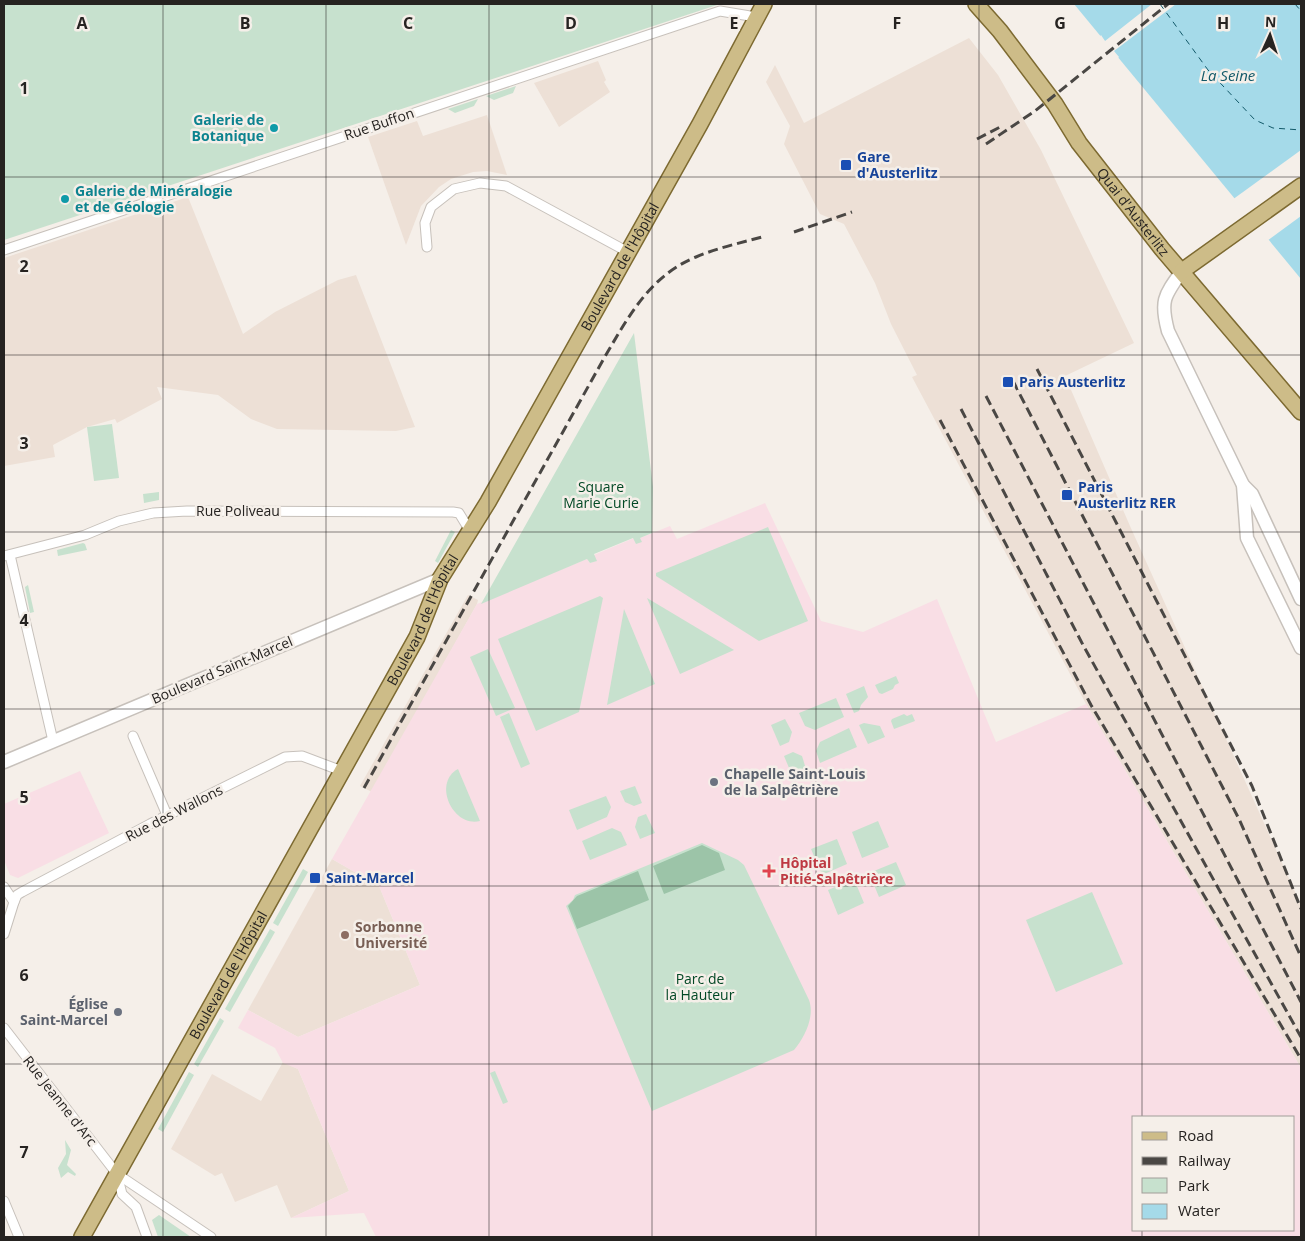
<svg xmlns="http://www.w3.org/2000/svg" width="1305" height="1241" font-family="'Open Sans',sans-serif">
<rect width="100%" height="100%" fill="#f5efe9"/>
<g fill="#ede0d6">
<polygon points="969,38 998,75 1041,150 1134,343 1065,376 1130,526 1301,905 1301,1068 1086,704 912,377 917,375 891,324 875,283 844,224 820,214 784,144 790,126 766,82 775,65 804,123"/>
<polygon points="598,61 606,80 604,82 610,92 559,127 534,83"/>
<polygon points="487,115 507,175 487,171 473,172 451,179 439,187 421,206 406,245 368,137 417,121 423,136"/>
<polygon points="188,197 243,334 275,312 338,280 356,275 415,427 396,431 277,429 251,419 218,395 157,387 162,399 117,423 115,419 87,427 53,445 55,457 4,466 4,258"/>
<polygon points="468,595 478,600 477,604 372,792 360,786"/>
<polygon points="332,859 379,886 420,985 298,1037 248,1010"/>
<polygon points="283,1062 298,1069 349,1191 291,1218 277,1185 235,1202 222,1173 215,1176 171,1149 212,1074 261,1101"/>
</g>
<g fill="#f9dee5" fill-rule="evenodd">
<path d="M765,503L821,621L863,632L937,599L996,742L1086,704L1301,1068V1237H376L364,1213L291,1218L349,1191L298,1069L283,1063L275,1048L238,1028L248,1010L298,1037L420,985L379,886L332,859L477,604L587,559L590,563L596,561L594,555L634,538H640L670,526L677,539ZM1134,1117H1294V1230H1134Z"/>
<polygon points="80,771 109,833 18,878 10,875 4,860 4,804"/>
</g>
<g fill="#c7e1ce">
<polygon points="4,4 720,4 4,240"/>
<polygon points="516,86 513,93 494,100 486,96"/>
<polygon points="478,99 474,106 455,113 448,109"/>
<polygon points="634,333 653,487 652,533 640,538 642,542 636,544 633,538 594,554 597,561 590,563 587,559 481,604"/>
<polygon points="112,424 119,478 94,481 87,427"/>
<polygon points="159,492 159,500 144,503 143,494"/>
<polygon points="768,527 808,621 759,641 656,576 656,573"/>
<polygon points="451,530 455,532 438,563 435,561"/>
<polygon points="83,543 85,544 87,550 58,556 57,550"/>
<polygon points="28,585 34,612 30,613 25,587"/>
<polygon points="600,596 603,598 579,712 536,731 498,639"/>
<polygon points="647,598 734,650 680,674"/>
<polygon points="624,609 655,684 607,705"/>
<polygon points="488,649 515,708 496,716 470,657"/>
<polygon points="896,676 899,683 895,685 893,689 882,694 879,693 875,685"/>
<polygon points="864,686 868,697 861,705 859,711 854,713 846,694"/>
<polygon points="836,698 844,717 815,730 805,726 799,713"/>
<polygon points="509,713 530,764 521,768 500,717"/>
<polygon points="904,714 907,716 912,714 915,721 894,729 891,721 892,719"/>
<polygon points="785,719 792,732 789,742 780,746 771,725"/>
<polygon points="864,723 880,726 885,737 868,744 859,725"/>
<polygon points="849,728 857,747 820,763 816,751 820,742"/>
<polygon points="793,752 802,756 806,769 792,775 784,756"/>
<path d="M458,769L480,821C453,828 432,783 458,769Z"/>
<polygon points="635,786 642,803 634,806 625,802 620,791"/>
<polygon points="606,796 611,807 607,817 577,830 569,810"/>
<polygon points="646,814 655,833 640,839 635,827 638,817"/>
<polygon points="878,821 889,847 862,858 852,832"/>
<polygon points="612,828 621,832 627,845 590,860 582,841"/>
<polygon points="837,839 847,864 822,875 811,849"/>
<path d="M702,843L738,860L744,865L809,1000C815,1016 805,1037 794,1050L652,1111L566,906L573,900L575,895Z"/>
<polygon points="896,862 906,885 879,897 869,873"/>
<polygon points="303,869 308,872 278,926 273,923"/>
<polygon points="854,879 864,903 838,915 828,890"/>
<polygon points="1092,892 1123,964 1056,992 1026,920"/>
<polygon points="270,929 275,932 230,1012 225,1009"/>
<polygon points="220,1018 224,1021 198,1067 194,1064"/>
<polygon points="495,1071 508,1102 503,1104 490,1073"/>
<polygon points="189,1072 194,1075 163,1132 158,1129"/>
<polygon points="65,1140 71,1150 67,1165 76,1174 75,1176 68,1172 61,1178 58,1168 66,1154"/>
<polygon points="159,1215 191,1237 158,1237 152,1220"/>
</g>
<g fill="#9cc4a8">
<polygon points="702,845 719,853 725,870 664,894 653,866"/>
<polygon points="638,871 649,900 577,929 568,906 577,896"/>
</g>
<polygon fill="#a5dae9" points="1074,4 1301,4 1301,279"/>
<g fill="#f5efe9">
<polygon points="1152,4 1176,4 1114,51 1119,57 1117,59 1099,38 1101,35 1105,41"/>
<polygon points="1301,150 1301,216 1267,241 1232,200"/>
</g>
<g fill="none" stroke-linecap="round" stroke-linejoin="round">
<g stroke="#125969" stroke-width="1" stroke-dasharray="6 5" stroke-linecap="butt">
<polyline points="1160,4 1208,70 1255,120 1273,128 1301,130"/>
<polyline points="1295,4 1301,11"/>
</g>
<g stroke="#c7c1bb" stroke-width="11">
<g id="street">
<polyline points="427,247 425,223 431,207 454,189 480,183 506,186 628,252"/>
<polyline points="4,250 720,11 756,17"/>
<polyline points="10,555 53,741"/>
<polyline points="4,556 85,535 119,521 153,513 187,511 453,512 459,513 470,531"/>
<polyline points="133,736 167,815"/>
<polyline points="4,887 14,902 4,934"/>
<polyline points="14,902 17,895 22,892 150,824 285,757 302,756 342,771"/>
<polyline points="4,1028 117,1174 211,1237"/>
<polyline points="117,1174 122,1194 136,1207 147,1237"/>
<polyline points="4,1201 19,1237"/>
</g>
</g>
<g stroke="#c7c1bb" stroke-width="15">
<g id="secondary">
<path d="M1182,271C1164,296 1160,301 1168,331L1243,485L1247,538L1301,648"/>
<polyline points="1243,485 1252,494 1301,599"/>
<polyline points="4,762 440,579"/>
</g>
</g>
<g stroke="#7d6a31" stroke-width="18">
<g id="primary">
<path id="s1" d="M976,4L1000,31L1055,104L1079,143L1162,249L1301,412"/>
<polyline points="1182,271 1301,186"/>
<path id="s2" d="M82,1237L417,637L440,579L488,502L700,124L764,4"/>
</g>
</g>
<use href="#street" stroke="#fff" stroke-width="9"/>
<use href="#secondary" stroke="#fff" stroke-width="12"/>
<use href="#primary" stroke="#cdbc88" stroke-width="15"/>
<g stroke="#4a4744" stroke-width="3" stroke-dasharray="10 5" stroke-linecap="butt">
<polyline points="977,139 1002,126"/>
<polyline points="986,144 1035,111 1168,4"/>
<polyline points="794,232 852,212"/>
<polyline points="1037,369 1252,786 1301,909"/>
<polyline points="1013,381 1239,819 1301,957"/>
<polyline points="986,396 1301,1002"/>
<polyline points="961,409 1083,645 1301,1037"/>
<polyline points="940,420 1091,705 1301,1059"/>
<path d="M364,788L603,360C627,319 649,276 696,257C717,248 740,243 762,237"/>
</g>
</g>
<path fill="none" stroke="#262321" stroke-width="1" stroke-opacity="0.55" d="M163,4V1237M326,4V1237M489,4V1237M652,4V1237M816,4V1237M979,4V1237M1142,4V1117M4,177H1301M4,355H1301M4,532H1301M4,709H1301M4,886H1301M4,1064H1301M1142,1230V1237"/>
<g fill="#0f9aa8" stroke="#f5efe9" stroke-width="2">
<circle cx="274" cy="128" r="5"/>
<circle cx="65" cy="199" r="5"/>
</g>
<g fill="#1a4fb4" stroke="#f5efe9" stroke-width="2">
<rect x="840" y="159" width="12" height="12" rx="2.5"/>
<rect x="1002" y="376" width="12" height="12" rx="2.5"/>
<rect x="1061" y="489" width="12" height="12" rx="2.5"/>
<rect x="309" y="872" width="12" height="12" rx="2.5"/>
</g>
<g fill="#6b7280" stroke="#f5efe9" stroke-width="2">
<circle cx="714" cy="782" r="5"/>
<circle cx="118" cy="1012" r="5"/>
</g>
<path fill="#e0444e" stroke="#f5efe9" stroke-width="2" d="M766.5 863.5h5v5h5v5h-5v5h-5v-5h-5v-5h5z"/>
<circle fill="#8d6e63" stroke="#f5efe9" stroke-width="2" cx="345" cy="935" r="5"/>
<g text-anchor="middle" stroke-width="5" stroke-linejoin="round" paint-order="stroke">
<g font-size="14" font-weight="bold" fill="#0d838f" stroke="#f5efe9" text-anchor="end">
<text x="264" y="125">Galerie de<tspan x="264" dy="16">Botanique</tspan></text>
<text x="75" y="196" text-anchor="start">Galerie de Minéralogie<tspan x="75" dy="16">et de Géologie</tspan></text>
</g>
<g font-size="14" fill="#262321" stroke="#f5efe9">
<text transform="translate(379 124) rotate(-19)" y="5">Rue Buffon</text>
<text dy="5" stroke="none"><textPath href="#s1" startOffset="261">Quai d'Austerlitz</textPath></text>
<text dy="5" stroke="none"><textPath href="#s2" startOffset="1110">Boulevard de l'Hôpital</textPath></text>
<text x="238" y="516">Rue Poliveau</text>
<text dy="5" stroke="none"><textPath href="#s2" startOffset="705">Boulevard de l'Hôpital</textPath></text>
<text transform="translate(222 670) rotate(-23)" y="5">Boulevard Saint-Marcel</text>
<text transform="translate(174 813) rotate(-27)" y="5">Rue des Wallons</text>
<text dy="5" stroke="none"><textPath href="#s2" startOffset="300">Boulevard de l'Hôpital</textPath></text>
<text transform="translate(60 1101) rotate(52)" y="5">Rue Jeanne d'Arc</text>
</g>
<g font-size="14" font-weight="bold" fill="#164399" stroke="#f5efe9" text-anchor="start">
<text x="857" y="162">Gare<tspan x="857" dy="16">d'Austerlitz</tspan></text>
<text x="1019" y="387">Paris Austerlitz</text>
<text x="1078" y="492">Paris<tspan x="1078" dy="16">Austerlitz RER</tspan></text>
<text x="326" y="883">Saint-Marcel</text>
</g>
<g font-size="14" fill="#024825" stroke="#f5efe9">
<text x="601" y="492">Square<tspan x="601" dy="16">Marie Curie</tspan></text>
<text x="700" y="984">Parc de<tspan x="700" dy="16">la Hauteur</tspan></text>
</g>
<g font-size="14" font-weight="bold" fill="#5b616d" stroke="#f5efe9" text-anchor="start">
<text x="724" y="779">Chapelle Saint-Louis<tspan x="724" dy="16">de la Salpêtrière</tspan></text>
<text x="108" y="1009" text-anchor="end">Église<tspan x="108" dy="16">Saint-Marcel</tspan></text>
</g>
<g font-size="14" font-weight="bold" fill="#be3a42" stroke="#f5efe9" text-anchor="start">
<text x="780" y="868">Hôpital<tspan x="780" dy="16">Pitié-Salpêtrière</tspan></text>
</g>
<g font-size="14" font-weight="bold" fill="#785e54" stroke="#f5efe9" text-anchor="start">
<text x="355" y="932">Sorbonne<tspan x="355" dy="16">Université</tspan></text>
</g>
<g font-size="15" font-style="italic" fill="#125969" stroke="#f5efe9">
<text x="1228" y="81">La Seine</text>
</g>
</g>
<g font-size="16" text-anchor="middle" font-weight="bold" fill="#262321" stroke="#f5efe9" stroke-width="5" stroke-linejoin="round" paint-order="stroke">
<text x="82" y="29">A</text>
<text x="245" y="29">B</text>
<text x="408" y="29">C</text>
<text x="571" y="29">D</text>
<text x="734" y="29">E</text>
<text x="897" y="29">F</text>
<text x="1060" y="29">G</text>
<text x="1223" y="29">H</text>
<text x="24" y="94">1</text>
<text x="24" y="272">2</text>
<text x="24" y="449">3</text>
<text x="24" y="626">4</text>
<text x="24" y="803">5</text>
<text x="24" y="981">6</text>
<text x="24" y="1158">7</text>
</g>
<rect width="1305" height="1241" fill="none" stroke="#262321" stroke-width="10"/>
<rect x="1132" y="1116" width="162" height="115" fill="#f5efe9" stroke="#a29d99"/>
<rect x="1142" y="1132" width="25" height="8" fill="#cdbc88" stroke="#a29d99"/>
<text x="1178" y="1141" font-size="15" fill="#262321">Road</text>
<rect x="1142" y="1157" width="25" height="8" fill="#4a4744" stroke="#a29d99"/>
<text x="1178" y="1166" font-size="15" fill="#262321">Railway</text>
<rect x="1142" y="1178" width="25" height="15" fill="#c7e1ce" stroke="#a29d99"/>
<text x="1178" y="1191" font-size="15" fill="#262321">Park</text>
<rect x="1142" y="1204" width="25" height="15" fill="#a5dae9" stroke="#a29d99"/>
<text x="1178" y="1216" font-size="15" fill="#262321">Water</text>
<g transform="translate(1270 35) rotate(3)" stroke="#f5efe9" stroke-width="4" paint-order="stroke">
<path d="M0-4L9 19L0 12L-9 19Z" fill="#262321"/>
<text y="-8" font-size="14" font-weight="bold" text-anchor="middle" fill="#262321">N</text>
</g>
</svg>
